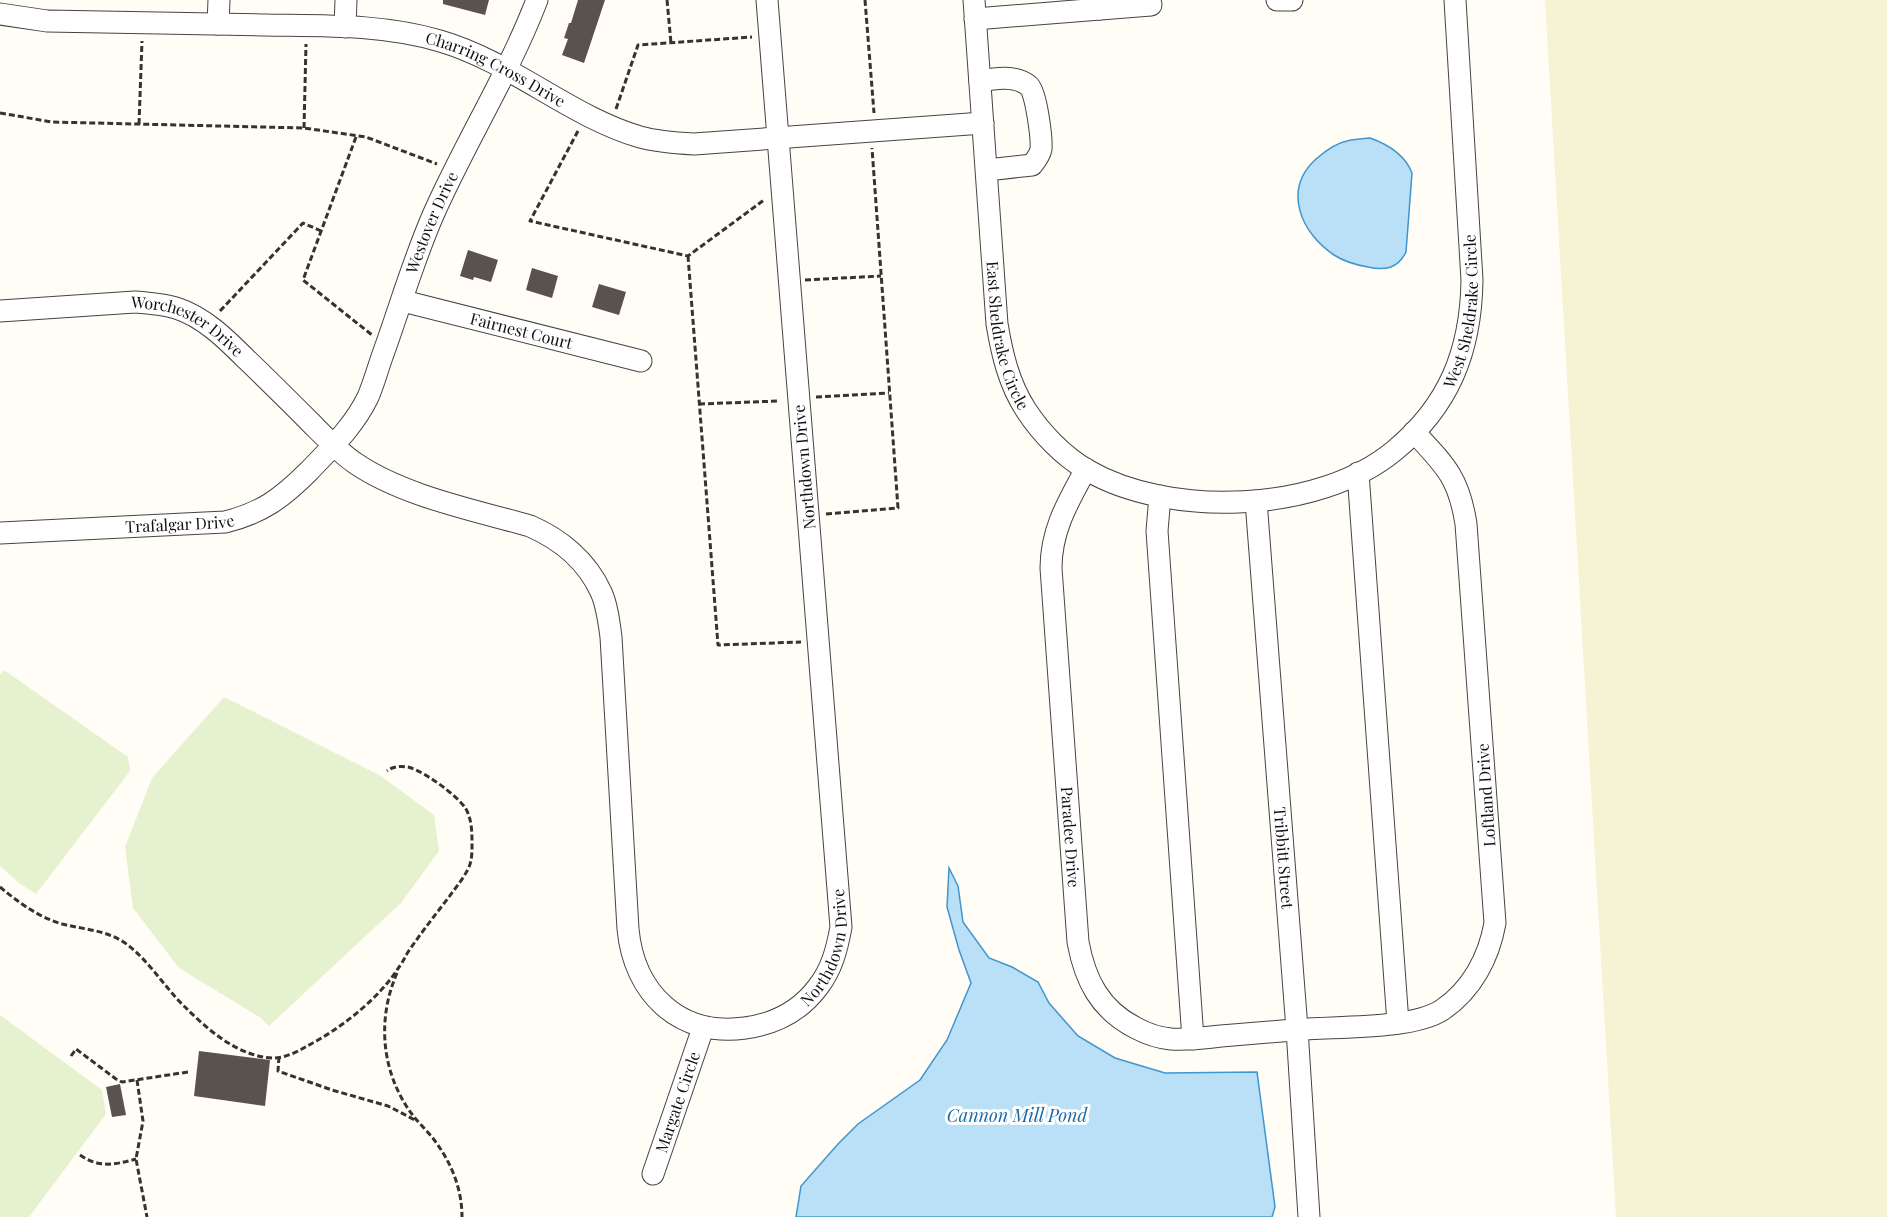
<svg xmlns="http://www.w3.org/2000/svg" width="1887" height="1217" font-family="'Playfair Display',serif">
<rect width="100%" height="100%" fill="#fffdf5"/>
<polygon fill="#f6f3d4" points="1545,0 1887,0 1887,1217 1616,1217"/>
<g fill="#e6f2cf">
<polygon points="4,670 128,757 130,771 36,894 19,883 0,866 0,675"/>
<polygon points="224,697 381,776 434,815 439,851 401,903 269,1026 261,1018 179,968 133,908 125,847 152,778"/>
<polygon points="0,1015 102,1090 106,1114 29,1217 0,1217"/>
</g>
<g fill="#b9e0f7" stroke="#3f96cf" stroke-width="1.5">
<path d="M1370,138C1387,144 1405,155 1412,173L1406,252C1398,268 1386,271 1368,267C1356,265 1345,262 1334,255C1301,233 1282,190 1316,159C1324,152 1336,143 1347,141C1354,139 1362,139 1370,138Z"/>
<polygon points="949,868 958,886 963,922 989,958 1012,967 1038,982 1049,1003 1078,1036 1115,1058 1165,1073 1257,1072 1275,1207 1272,1217 796,1217 801,1186 838,1144 858,1124 920,1080 947,1040 971,983 959,950 947,907"/>
</g>
<g fill="#5a524d">
<polygon points="443,0 489,0 485,15 443,4"/>
<polygon points="578,0 605,0 584,63 562,55 568,39 564,38 569,23 571,23"/>
<polygon points="468,250 498,260 491,282 474,277 473,280 460,276"/>
<polygon points="532,268 558,276 552,298 526,290"/>
<polygon points="599,284 626,292 619,315 592,307"/>
<polygon points="199,1051 270,1060 265,1106 194,1096"/>
<polygon points="120,1084 126,1115 112,1117 106,1087"/>
</g>
<g fill="none" stroke-linecap="round" stroke-linejoin="round">
<g stroke="#444" stroke-width="23">
<g id="minor">
<path id="s1" d="M974,0L997,324C1002,354 1009,384 1026,410C1041,433 1063,456 1087,470C1169,518 1319,513 1394,451C1449,406 1471,351 1472,280L1455,0"/>
<polyline points="1277,0 1292,0"/>
<polyline points="1100,9 1151,5 1150,0"/>
<path id="s2" d="M0,14L47,21C119,22 192,24 265,25C323,26 383,24 440,41C512,62 569,116 640,137C658,142 676,143 694,144L983,123"/>
<polyline points="975,19 1100,9 1099,0"/>
<polyline points="218,24 219,0"/>
<polyline points="345,27 346,0"/>
<path d="M980,81C996,78 1016,75 1029,86C1036,91 1042,139 1041,149C1040,155 1036,160 1032,165L987,170"/>
<path id="s3" d="M403,301L641,361"/>
<path id="s4" d="M0,311L135,302C149,303 163,304 176,308C204,317 226,339 246,359C268,380 289,401 311,423C325,437 339,452 355,463C403,496 474,510 530,526C560,539 587,561 601,592C607,605 609,622 611,637L628,929C634,993 679,1037 745,1028C775,1024 800,1011 818,987C832,969 837,949 841,927L767,0"/>
<path id="s5" d="M1086,469C1068,502 1051,530 1051,568L1078,942C1085,980 1100,1010 1136,1028C1147,1034 1160,1038 1171,1039C1188,1040 1205,1038 1221,1036C1246,1034 1270,1032 1294,1030C1332,1026 1412,1030 1442,1010C1472,990 1489,957 1495,923L1466,524C1459,478 1445,465 1414,432"/>
<polyline points="1358,473 1398,1023"/>
<polyline points="1160,496 1157,531 1193,1039"/>
<path id="s6" d="M1256,501L1297,1029L1309,1217"/>
<path id="s7" d="M0,533L225,522C262,513 282,498 309,471C331,448 354,426 368,397C374,383 378,368 383,354C400,307 414,258 434,213C466,141 509,73 537,0"/>
<path id="s8" d="M653,1174L703,1028"/>
</g>
</g>
<g stroke="#333" stroke-width="3" stroke-dasharray="6 3" stroke-linecap="butt">
<polyline points="667,0 671,43"/>
<polyline points="865,0 874,113"/>
<polyline points="616,109 638,45 752,37"/>
<polyline points="0,113 52,122 304,128 366,137 437,164"/>
<polyline points="139,124 142,41"/>
<polyline points="304,128 306,44"/>
<polyline points="578,131 530,221 688,256 764,200"/>
<polyline points="356,137 303,280 372,335"/>
<polyline points="688,256 718,645 801,642"/>
<polyline points="805,280 881,276"/>
<polyline points="220,311 303,223 321,231"/>
<polyline points="816,397 889,393"/>
<polyline points="699,404 778,401"/>
<polyline points="826,514 898,508 872,148"/>
<path d="M0,887C18,902 38,917 62,924C82,929 104,930 122,941C146,956 164,987 185,1007C208,1030 239,1057 273,1058C285,1058 297,1052 307,1046C339,1030 380,998 399,967C403,962 405,957 408,952C421,933 435,915 449,897C456,887 464,878 469,867C472,860 472,852 472,845C472,833 472,820 466,809C458,796 424,771 408,767C401,766 393,766 387,771"/>
<path d="M397,973C377,1019 381,1071 411,1113C417,1121 425,1129 432,1137C450,1160 462,1187 462,1217"/>
<polyline points="71,1056 76,1049 116,1079 122,1082 188,1072"/>
<polyline points="279,1057 278,1071 332,1090 388,1106 415,1120"/>
<polyline points="137,1080 143,1121 136,1159 147,1217"/>
<path d="M80,1155C99,1168 114,1165 136,1159"/>
</g>
<use href="#minor" stroke="#fff" stroke-width="21"/>
</g>
<g text-anchor="middle" stroke-width="6" stroke-linejoin="round" paint-order="stroke">
<g font-size="16" fill="#111" stroke="#fff">
<text dy="6" stroke="none"><textPath href="#s2" startOffset="504">Charring Cross Drive</textPath></text>
<text dy="6" stroke="none"><textPath href="#s7" startOffset="606">Westover Drive</textPath></text>
<text dy="6" stroke="none"><textPath href="#s1" startOffset="988">West Sheldrake Circle</textPath></text>
<text dy="6" stroke="none"><textPath href="#s4" startOffset="194">Worchester Drive</textPath></text>
<text dy="6" stroke="none"><textPath href="#s3" startOffset="122">Fairnest Court</textPath></text>
<text dy="6" stroke="none"><textPath href="#s1" startOffset="338">East Sheldrake Circle</textPath></text>
<text transform="translate(804 467) rotate(-95)" y="6">Northdown Drive</text>
<text dy="6" stroke="none"><textPath href="#s7" startOffset="180">Trafalgar Drive</textPath></text>
<text transform="translate(1486 795) rotate(-94)" y="6">Loftland Drive</text>
<text dy="6" stroke="none"><textPath href="#s5" startOffset="376">Paradee Drive</textPath></text>
<text dy="6" stroke="none"><textPath href="#s6" startOffset="358">Tribbitt Street</textPath></text>
<text dy="6" stroke="none"><textPath href="#s4" startOffset="1340">Northdown Drive</textPath></text>
<text dy="6" stroke="none"><textPath href="#s8" startOffset="76">Margate Circle</textPath></text>
</g>
<g font-size="18" font-style="italic" fill="#1768a6" stroke="#fff">
<text x="1017" y="1122">Cannon Mill Pond</text>
</g>
</g>
</svg>
